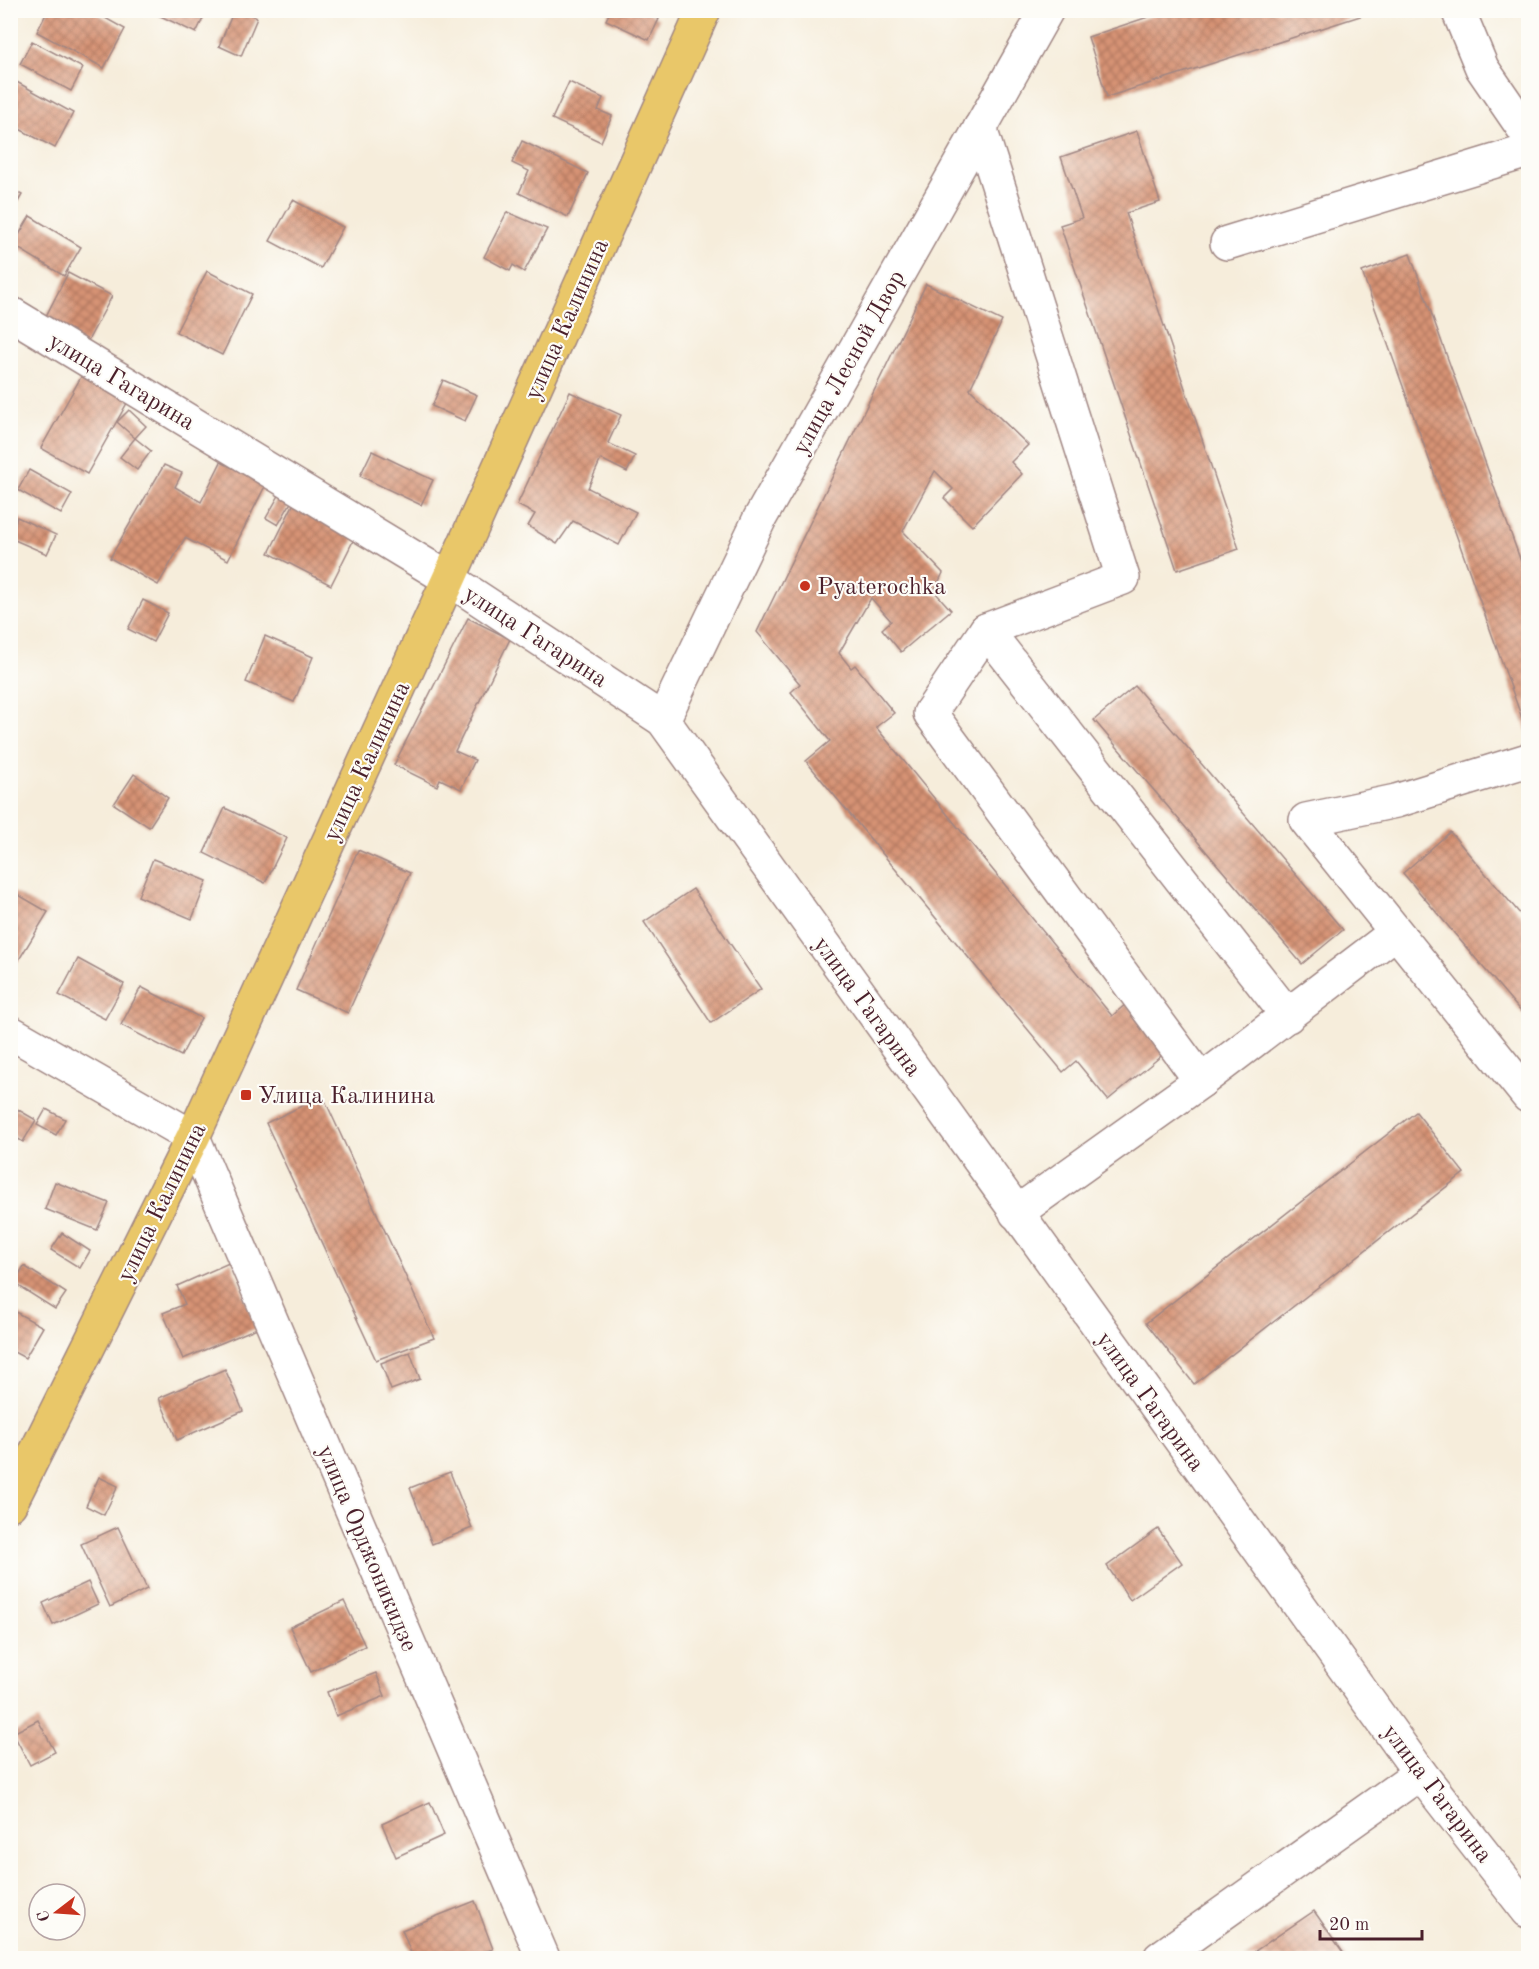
<svg xmlns="http://www.w3.org/2000/svg" width="1539" height="1969" font-family="'Old Standard TT',serif">
<defs>
<pattern id="building-cross-hatch" width="8" height="8" patternUnits="userSpaceOnUse" patternTransform="scale(1.5)"><rect width="8" height="8" fill="#d69374"/><path d="M0 0l8 8M0 8l8-8" fill="none" stroke="#b0775f"/></pattern>
</defs>
<rect width="100%" height="100%" fill="#fdfcf7"/>
<filter id="ink" filterUnits="userSpaceOnUse"><feTurbulence type="fractalNoise" baseFrequency=".0167" numOctaves="2"/><feDisplacementMap in="SourceGraphic" scale="12" xChannelSelector="R" yChannelSelector="G"/><feConvolveMatrix kernelMatrix="1 2 1 2 8 2 1 2 1" color-interpolation-filters="sRGB"/></filter>
<filter id="wash" filterUnits="userSpaceOnUse"><feTurbulence type="fractalNoise" baseFrequency=".008" numOctaves="4" result="noise"/><feDisplacementMap in="SourceGraphic" scale="24" xChannelSelector="R" yChannelSelector="G"/><feGaussianBlur stdDeviation="1.35" result="paint"/><feColorMatrix in="noise" values="0 0 0 0 0 0 0 0 0 0 0 0 0 0 0 0 0 1.4 0 .05"/><feComposite in="paint" operator="in"/></filter>
<g filter="url(#wash)">
<rect width="100%" height="100%" fill="#f6eddb"/>
<g id="blocks">
<g fill="url(#building-cross-hatch)">
<polygon points="48,10 91,10 125,29 104,68 37,32"/>
<polygon points="148,10 207,10 196,33"/>
<polygon points="234,10 241,10 257,18 241,56 219,46"/>
<polygon points="611,10 644,10 659,19 649,40 606,20"/>
<polygon points="1169,10 1376,10 1376,11 1107,97 1088,37"/>
<polygon points="32,41 83,68 71,91 20,64"/>
<polygon points="13,80 73,113 55,148 10,124 10,85"/>
<polygon points="569,82 603,98 598,110 612,116 601,142 552,119"/>
<polygon points="1137,131 1160,202 1126,213 1239,549 1177,570 1060,225 1082,218 1061,157"/>
<polygon points="522,141 588,173 568,217 519,193 529,171 512,163"/>
<polygon points="10,188 22,195 10,215"/>
<polygon points="293,200 343,227 321,268 270,241"/>
<polygon points="507,212 547,229 524,272 513,265 510,271 484,257"/>
<polygon points="30,216 81,247 64,276 13,245"/>
<polygon points="1410,254 1528,581 1528,735 1362,272"/>
<polygon points="207,271 252,294 222,355 176,332"/>
<polygon points="68,273 112,296 85,346 42,324"/>
<polygon points="926,284 1002,321 970,389 1028,445 1011,462 1022,474 972,526 944,498 953,489 935,471 903,531 943,573 934,591 951,610 901,652 882,629 891,621 871,598 839,653 851,668 855,665 894,713 876,727 1112,1016 1127,1003 1166,1052 1108,1100 1076,1061 1063,1072 806,761 830,741 791,692 800,684 757,632"/>
<polygon points="85,370 131,396 87,474 41,448"/>
<polygon points="443,380 477,395 465,421 432,406"/>
<polygon points="570,392 621,415 608,443 635,456 627,472 601,459 588,488 636,512 619,545 573,521 557,544 528,526 535,514 517,505"/>
<polygon points="129,410 146,426 135,438 117,422"/>
<polygon points="135,438 151,451 137,470 120,457"/>
<polygon points="372,451 433,480 421,505 360,476"/>
<polygon points="221,462 266,484 228,560 185,538 158,585 110,558 164,465 182,473 175,487 201,502"/>
<polygon points="29,470 72,494 61,514 18,490"/>
<polygon points="285,485 297,492 278,525 266,518"/>
<polygon points="296,499 358,531 331,585 269,553"/>
<polygon points="17,517 56,535 47,554 10,538"/>
<polygon points="143,600 168,613 153,642 128,629"/>
<polygon points="468,618 510,639 455,751 475,760 461,789 440,779 437,786 394,765"/>
<polygon points="265,636 313,657 294,702 246,682"/>
<polygon points="1135,686 1343,930 1302,964 1094,720"/>
<polygon points="134,774 168,798 149,827 114,804"/>
<polygon points="225,808 287,838 265,883 204,853"/>
<polygon points="1450,832 1528,923 1528,1020 1403,873"/>
<polygon points="358,850 410,873 348,1013 296,990"/>
<polygon points="153,859 207,881 192,919 138,896"/>
<polygon points="693,889 761,989 711,1023 644,922"/>
<polygon points="10,890 48,912 17,963 10,959"/>
<polygon points="78,959 124,984 105,1019 59,995"/>
<polygon points="141,987 201,1018 181,1056 121,1025"/>
<polygon points="323,1096 434,1338 376,1360 266,1123"/>
<polygon points="10,1105 36,1120 23,1142 10,1134"/>
<polygon points="46,1109 65,1119 56,1135 37,1125"/>
<polygon points="1416,1112 1464,1173 1194,1384 1146,1323"/>
<polygon points="55,1182 109,1203 97,1230 45,1209"/>
<polygon points="62,1233 90,1251 80,1268 51,1250"/>
<polygon points="231,1262 257,1328 183,1359 163,1313 185,1304 177,1286"/>
<polygon points="24,1266 66,1293 55,1309 14,1283"/>
<polygon points="10,1309 43,1327 25,1358 10,1350"/>
<polygon points="410,1352 420,1379 391,1390 381,1363"/>
<polygon points="225,1369 243,1411 177,1440 159,1398"/>
<polygon points="450,1472 472,1528 432,1544 410,1488"/>
<polygon points="99,1477 118,1486 104,1515 86,1506"/>
<polygon points="118,1527 147,1589 110,1607 81,1544"/>
<polygon points="1158,1529 1182,1563 1130,1600 1107,1566"/>
<polygon points="88,1582 98,1604 53,1625 43,1603"/>
<polygon points="344,1601 365,1646 311,1672 290,1627"/>
<polygon points="376,1673 385,1696 336,1716 327,1692"/>
<polygon points="38,1720 55,1752 30,1765 13,1733"/>
<polygon points="430,1802 444,1835 396,1857 382,1824"/>
<polygon points="475,1901 493,1949 467,1958 413,1958 402,1930"/>
<polygon points="1314,1911 1347,1958 1245,1958"/>
</g>
</g>
</g>
<g filter="url(#ink)">
<use href="#blocks" fill-opacity="0" stroke="#a08683" stroke-width="1.5"/>
<g fill="none" stroke-linecap="round" stroke-linejoin="round">
<g stroke="#a08683" stroke-width="36">
<g id="minor">
<polyline points="1458,10 1482,68 1528,135"/>
<polyline points="980,128 1123,578 986,630 930,713 1201,1081"/>
<polyline points="1227,243 1528,151"/>
<polyline points="10,313 449,579 663,720 1420,1773 1528,1911"/>
<polyline points="986,630 1288,1016"/>
<polyline points="663,720 760,518 1047,10"/>
<polyline points="1528,760 1396,801 1306,820 1528,1096"/>
<polyline points="10,1032 193,1137 543,1958"/>
<polyline points="1016,1213 1201,1081 1395,933"/>
<polyline points="1160,1958 1420,1773"/>
</g>
</g>
<g stroke="#a08683" stroke-width="36">
<polyline id="major" points="10,1504 193,1137 449,579 704,10"/>
</g>
<use href="#minor" stroke="#fff" stroke-width="33"/>
<use href="#major" stroke="#e9c769" stroke-width="33"/>
</g>
</g>
<g fill="#c8321e" stroke="#fdfcf7" stroke-width="2">
<circle cx="805" cy="586" r="6"/>
<rect x="240" y="1089" width="12" height="12" rx="3"/>
</g>
<g text-anchor="middle" stroke-width="4.5" stroke-linejoin="round" paint-order="stroke">
<g font-size="24" fill="#4a1f2b" stroke="#fdfcf7">
<text transform="translate(566 319) rotate(-66)" y="8">улица Калинина</text>
<text transform="translate(848 362) rotate(-61)" y="8">улица Лесной Двор</text>
<text transform="translate(122 381) rotate(31)" y="8">улица Гагарина</text>
<text transform="translate(536 636) rotate(33)" y="8">улица Гагарина</text>
<text transform="translate(366 761) rotate(-65)" y="8">улица Калинина</text>
<text transform="translate(868 1006) rotate(54)" y="8">улица Гагарина</text>
<text transform="translate(161 1202) rotate(-64)" y="8">улица Калинина</text>
<text transform="translate(1151 1401) rotate(54)" y="8">улица Гагарина</text>
<text transform="translate(368 1548) rotate(67)" y="8">улица Орджоникидзе</text>
<text transform="translate(1438 1793) rotate(53)" y="8">улица Гагарина</text>
</g>
<g font-size="24" fill="#4a1f2b" stroke="#fdfcf7" text-anchor="start">
<text x="817" y="594">Pyaterochka</text>
<text x="258" y="1103">Улица Калинина</text>
</g>
</g>
<rect width="1539" height="1969" fill="none" stroke="#fdfcf7" stroke-width="36"/>
<g transform="translate(57 1912) rotate(253)"><circle r="28" fill="#fdfcf7" stroke="#b5a4a5" stroke-width="1.5"/>
<path d="M0-4.5L10 22L0 15L-10 22Z" fill="#c8321e"/>
<text y="-9" font-size="16" font-weight="bold" text-anchor="middle" fill="#4a1f2b">С</text>
</g>
<path d="M1320 1930v9h102v-9" fill="none" stroke="#4a1f2b" stroke-width="3"/>
<text x="1329" y="1930" font-size="18" fill="#4a1f2b" stroke="#fdfcf7" stroke-width="4.5" paint-order="stroke">20 m</text>
</svg>
